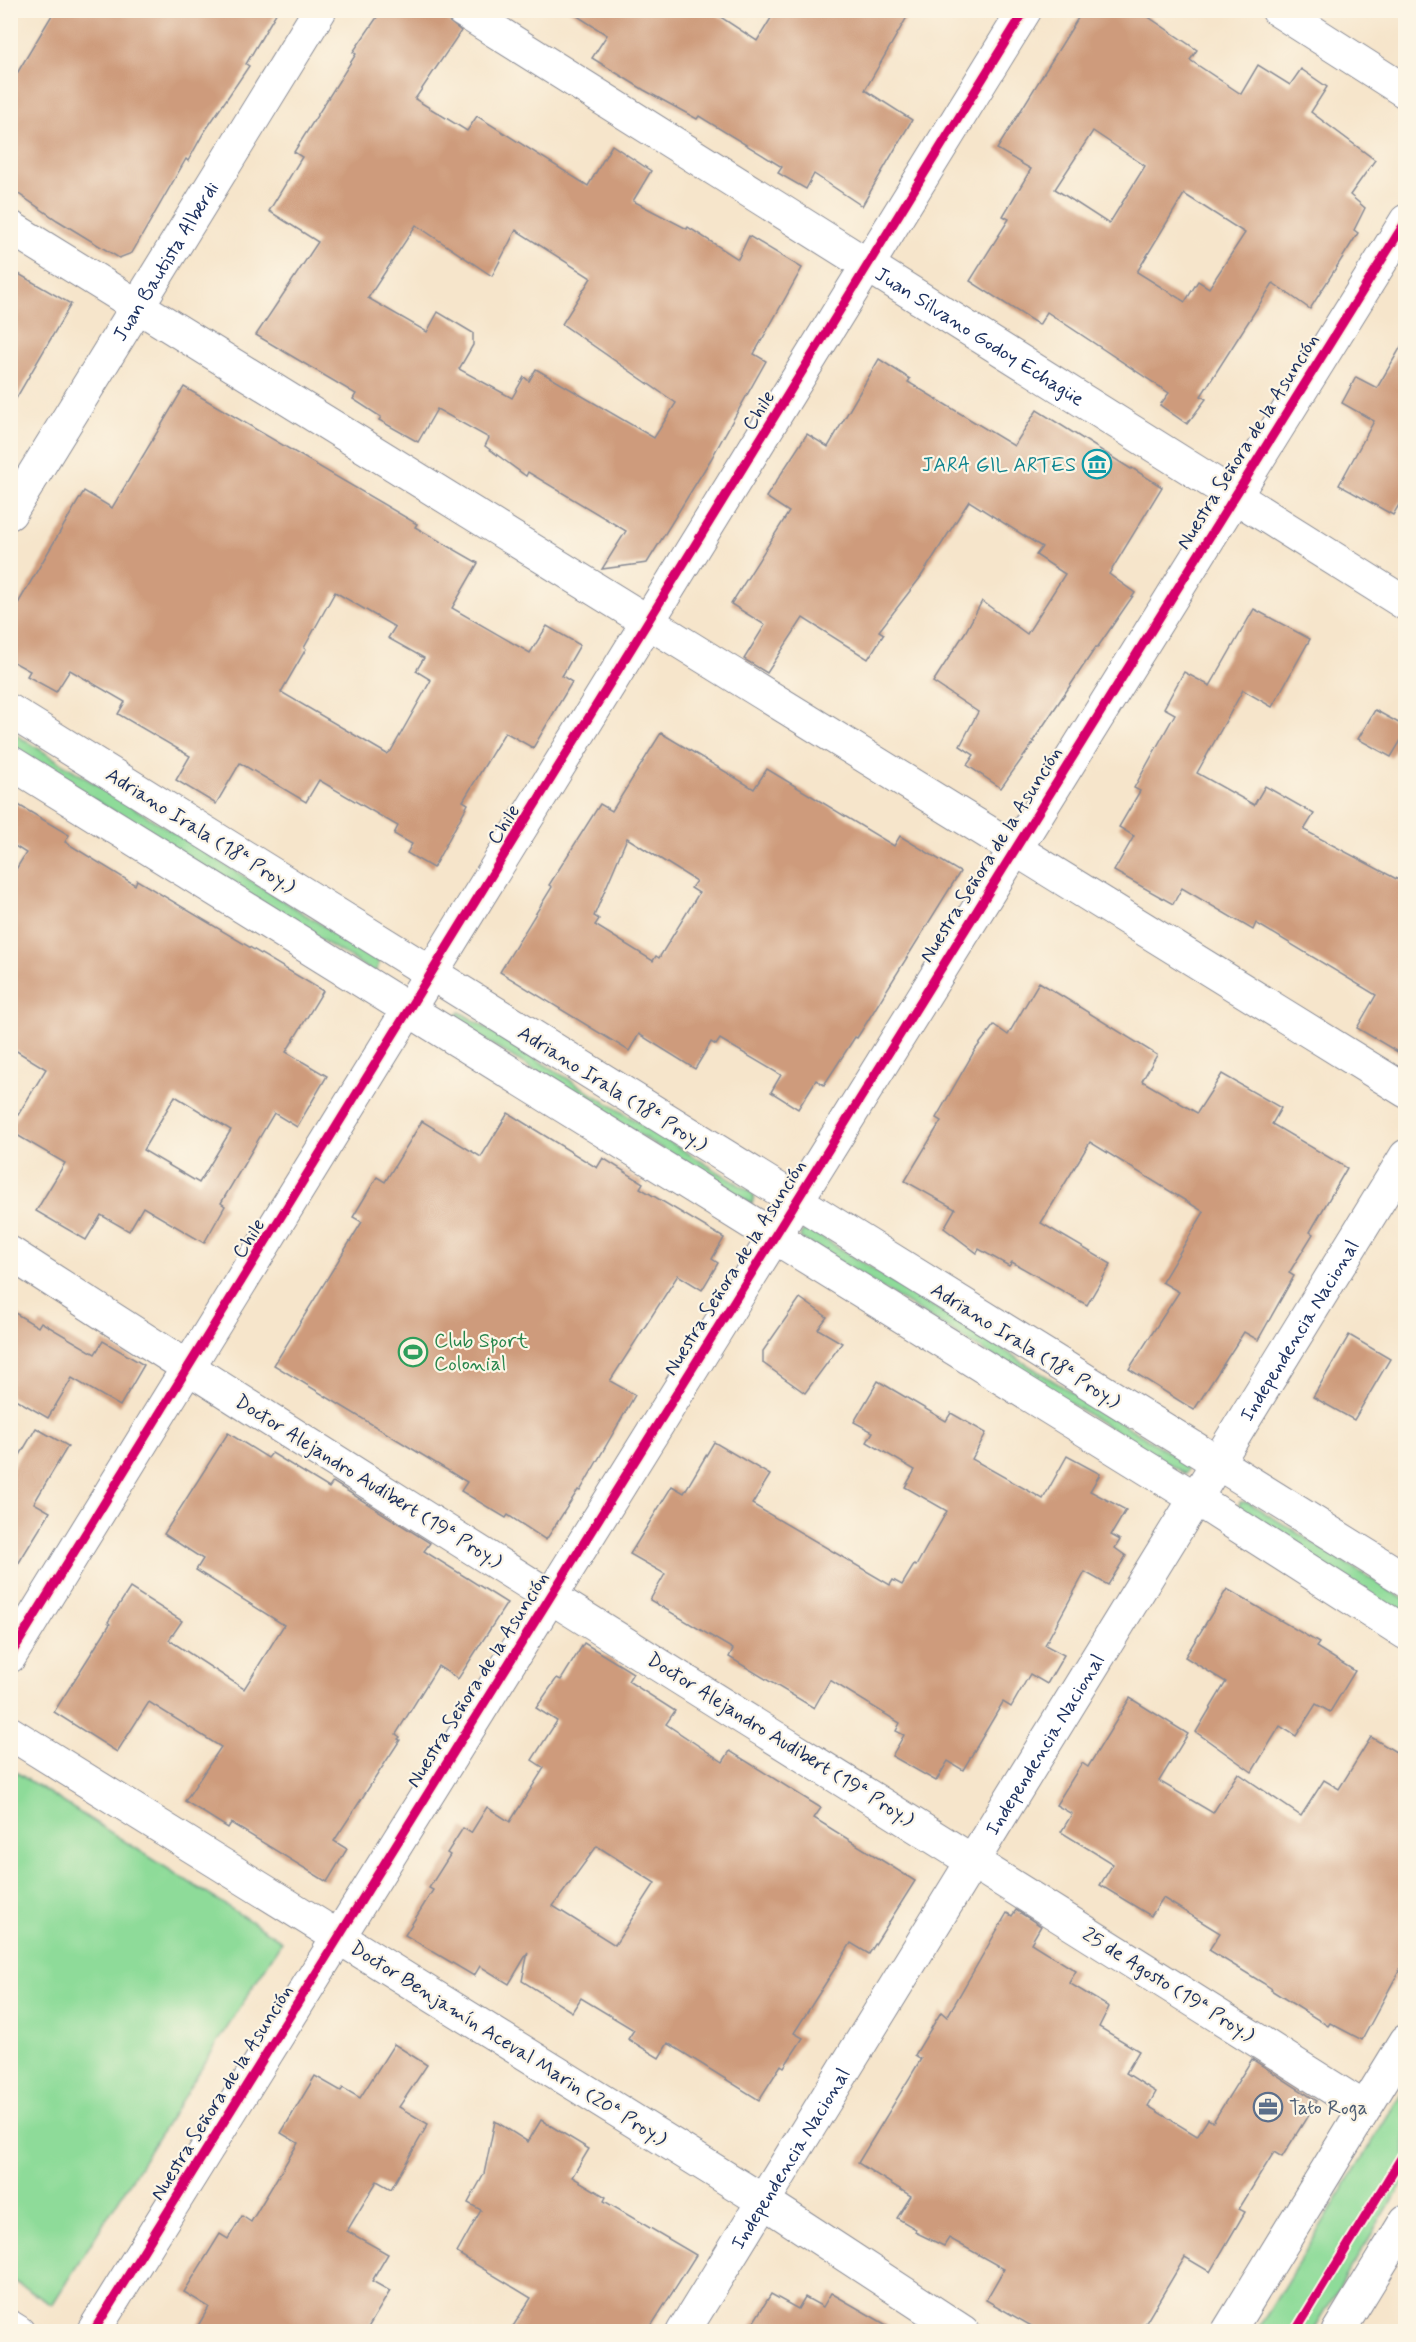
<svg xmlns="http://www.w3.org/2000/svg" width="1416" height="2342" font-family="Mynerve,sans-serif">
<rect width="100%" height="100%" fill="#fcf5e5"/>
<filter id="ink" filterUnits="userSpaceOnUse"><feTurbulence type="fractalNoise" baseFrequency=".0167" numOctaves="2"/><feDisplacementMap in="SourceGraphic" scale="12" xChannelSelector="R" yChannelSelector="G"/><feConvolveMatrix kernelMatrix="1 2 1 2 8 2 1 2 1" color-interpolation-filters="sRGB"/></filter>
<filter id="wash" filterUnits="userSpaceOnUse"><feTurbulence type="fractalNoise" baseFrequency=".008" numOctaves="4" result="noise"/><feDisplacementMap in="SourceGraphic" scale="24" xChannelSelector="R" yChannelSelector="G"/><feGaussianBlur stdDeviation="1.35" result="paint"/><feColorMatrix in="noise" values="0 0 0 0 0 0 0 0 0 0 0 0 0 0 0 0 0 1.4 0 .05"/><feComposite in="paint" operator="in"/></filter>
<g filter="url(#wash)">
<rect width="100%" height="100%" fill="#f6e5cb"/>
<g fill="#8edb99" stroke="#54857c" stroke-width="1.5">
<polygon points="10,731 377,959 379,963 377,970 373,972 11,748"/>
<polygon points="460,1012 751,1192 754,1196 752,1204 454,1021 454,1017"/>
<polygon points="807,1228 1186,1463 1187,1471 1185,1474 800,1238 801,1233"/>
<polygon points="1240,1502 1248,1502 1405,1600 1405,1619 1238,1511"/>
<polygon points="11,1769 282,1941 52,2305 11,2279"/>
<polygon points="1405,2087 1405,2179 1313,2331 1257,2331"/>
</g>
<g id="blocks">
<g fill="#ce9b7b" fill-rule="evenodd">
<polygon points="55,10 278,10 246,64 249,66 203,134 188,161 186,159 132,253 119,258 57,220 10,188 10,85"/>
<path d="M382,10H443L446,19L461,31L415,99L467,131L477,116L588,186L612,145L651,171L633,201L687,229L688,227L738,259L749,236L802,268L754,354L766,361L711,459L647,563L602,569L626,531L528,472L526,476L485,446L489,438L437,409L418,442L379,420L381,417L353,399L356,394L256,335L318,242L269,211L302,157L294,152L356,54L353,52ZM416,225L492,276L516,230L591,278L562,324L676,403L654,438L536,369L529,381L524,377L512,398L459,369L473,345V333L438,312L427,332L368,298Z"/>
<polygon points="568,10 710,10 757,41 776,10 911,10 865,90 912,120 862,206 814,174 806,189 778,173 782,167 699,116 697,119 644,90 592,58 607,35"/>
<path d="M1083,10H1138L1197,50L1190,60L1241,94L1258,65L1290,85L1301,69L1327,87L1311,112L1375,160L1350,195L1365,208L1354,230L1358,233L1310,309L1273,283L1201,396L1206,399L1187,424L1160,405L1169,393L1047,312L1039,325L970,281L1009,219L1003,216L1031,169L997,149ZM1093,131L1145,166L1109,224L1055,189ZM1184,194L1245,233L1209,288L1198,281L1185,302L1137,272Z"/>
<polygon points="10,269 71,304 10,409"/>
<polygon points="1406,338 1406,493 1393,515 1339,485 1374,421 1342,403 1356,377 1377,388"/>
<polygon points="879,359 910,379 908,382 1014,446 1037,410 1131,469 1132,468 1162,487 1109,574 1135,593 1097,648 1096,647 1033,741 1034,742 1001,788 967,765 974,755 960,746 978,712 933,682 966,631 982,601 1027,634 1065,574 1036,555 1042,547 969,501 920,578 879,631 884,634 868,659 803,618 767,673 744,659 765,625 731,604 789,512 766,497 807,434 828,447"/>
<path d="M184,387L417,524L415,527L478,563L452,608L530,653L547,626L580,645L562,676L572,682L533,748L505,732L463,801L468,804L433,868L407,853L412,844L394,834L398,826L319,780L306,802L240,763L216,804L176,780L190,756L118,714L125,702L70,670L56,692L27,676L30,671L10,660V617L84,491L112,508ZM335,592L395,627L388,638L424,658L416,671L431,680L391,751L387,754L281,692L306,649L304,648Z"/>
<polygon points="1254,609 1310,639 1272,707 1243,690 1197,773 1254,805 1265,786 1314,814 1304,830 1406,884 1406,1057 1357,1028 1376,995 1256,923 1253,930 1182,888 1173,904 1114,871 1134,836 1119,827 1140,791 1134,788 1175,714 1164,708 1184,672 1210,686"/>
<polygon points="1375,710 1406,727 1406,732 1391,757 1358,739"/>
<path d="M661,733L754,789L767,769L894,846L900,836L960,872L857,1038L855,1037L824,1085L816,1080L798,1109L771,1092L781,1075L720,1039L716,1045L711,1042L695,1069L639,1034L629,1051L500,972L552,887L549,885L600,804L612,811ZM627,838L696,881L691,888L699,893L659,958L656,956L653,961L595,925L599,919L594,916Z"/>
<path d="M10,800L69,835L65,842L135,885L137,880L323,991L286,1052L327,1076L297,1127L274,1113L221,1203L225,1206L204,1243L143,1207L129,1231L101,1215L86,1240L36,1211L65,1163L10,1131V1128L46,1069L10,1047V879L26,853L10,843ZM175,1096L231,1130L199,1183L143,1150Z"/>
<polygon points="1039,982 1157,1055 1142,1081 1197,1113 1222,1074 1281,1108 1272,1124 1347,1168 1310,1232 1313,1234 1289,1273 1294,1276 1258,1340 1244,1332 1194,1410 1129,1369 1179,1292 1162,1282 1204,1212 1090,1142 1041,1223 1111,1264 1087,1305 1012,1262 1009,1266 979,1249 977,1253 944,1228 955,1209 905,1181 941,1121 936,1118 975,1050 994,1025 1008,1035"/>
<polygon points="508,1113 597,1168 603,1158 643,1183 640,1188 724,1238 712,1259 718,1263 702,1290 678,1275 610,1381 635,1395 580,1491 578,1490 546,1540 508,1515 506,1518 461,1491 467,1482 274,1365 362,1222 353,1217 377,1177 385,1182 422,1121 481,1157"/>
<polygon points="800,1298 827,1317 818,1329 842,1343 805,1393 763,1363 763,1351"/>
<polygon points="10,1310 38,1327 41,1322 95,1354 103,1341 144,1365 120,1406 72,1378 48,1418 10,1396"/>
<polygon points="1349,1335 1390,1359 1354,1420 1313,1397"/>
<polygon points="878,1381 946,1421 951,1413 986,1433 972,1459 1043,1499 1067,1456 1100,1474 1090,1491 1126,1510 1111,1535 1120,1540 1115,1548 1126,1556 1108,1585 1085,1572 1045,1645 1064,1655 1047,1684 1030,1674 1011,1707 1003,1702 963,1770 948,1761 936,1781 892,1756 904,1735 896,1731 900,1723 830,1680 814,1708 729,1657 733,1649 650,1600 665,1574 630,1554 672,1486 684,1493 714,1442 770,1475 752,1504 890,1585 893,1580 902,1585 914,1565 916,1566 947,1511 905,1487 915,1470 867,1442 873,1432 854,1422"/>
<polygon points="36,1428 68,1446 34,1503 50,1512 10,1577 10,1472"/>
<polygon points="228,1433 268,1458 272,1453 329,1488 333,1482 430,1543 424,1551 507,1603 458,1679 438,1666 396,1734 400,1737 398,1739 400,1740 334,1841 347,1849 327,1882 231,1823 228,1828 185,1801 221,1747 149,1702 117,1752 54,1712 110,1624 108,1622 130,1588 182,1621 169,1640 244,1689 284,1625 196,1570 203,1559 164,1534"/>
<polygon points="1227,1589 1319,1643 1316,1647 1355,1671 1330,1712 1316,1704 1296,1736 1280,1726 1252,1772 1196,1732 1226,1682 1185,1657"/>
<path d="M584,1643L633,1673L628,1681L675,1711L666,1724L723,1762L730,1751L821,1808L814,1818L915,1881L869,1954L851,1943L794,2033L803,2038L784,2067L781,2065L759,2100L668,2043L659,2058L628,2039L634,2030L581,1998L572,2012L522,1981L528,1952L509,1984L480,1966L474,1976L405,1935L433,1890L429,1888L450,1855L447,1853L463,1828L471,1833L487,1807L510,1822L544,1768L532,1760L557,1721L536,1708L557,1678L561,1680ZM597,1846L655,1883L615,1945L553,1906Z"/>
<polygon points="1130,1698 1188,1734 1159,1781 1213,1813 1238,1773 1301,1816 1324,1780 1339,1789 1371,1737 1406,1758 1406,1958 1362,2040 1330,2023 1328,2026 1271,1990 1272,1989 1263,1983 1209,1950 1220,1933 1163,1898 1151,1916 1100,1885 1113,1864 1061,1832 1072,1814 1056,1805 1082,1763 1088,1767"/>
<polygon points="1016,1910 1041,1926 1031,1943 1076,1971 1069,1983 1109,2007 1099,2027 1139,2051 1126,2073 1156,2092 1148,2106 1197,2136 1208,2119 1213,2122 1252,2059 1317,2101 1282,2157 1274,2152 1239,2209 1245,2212 1210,2272 1185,2257 1141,2331 1040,2331 986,2300 1004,2269 949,2238 944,2246 915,2232 916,2229 897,2218 911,2196 858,2163 921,2059 915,2055 941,2012 947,2017 1007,1913 1012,1916"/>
<polygon points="394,2044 427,2065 399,2107 428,2124 391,2189 377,2181 347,2231 388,2254 372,2281 390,2291 366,2331 195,2331 209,2307 184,2292 220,2234 228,2239 242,2216 251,2222 298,2143 281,2133 315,2076 341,2091 343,2088 360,2098"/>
<polygon points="541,2120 589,2149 572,2177 606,2197 604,2201 696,2255 648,2331 510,2331 531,2298 457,2253 481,2210 468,2203 484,2174 495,2121 528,2142"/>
<polygon points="831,2293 897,2331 748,2331 771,2294 798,2309 805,2297 823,2307"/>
</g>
</g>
</g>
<g filter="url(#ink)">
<use href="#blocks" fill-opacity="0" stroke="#888a94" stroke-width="1.5"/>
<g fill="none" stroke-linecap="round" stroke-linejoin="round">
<g stroke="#888a94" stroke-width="35">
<g id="minor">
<path id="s1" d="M462,10L1406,604"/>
<polyline points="1278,10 1406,92"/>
<polyline points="10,227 1406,1091"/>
<path id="s2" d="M10,513L320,10"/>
<polyline points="10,711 1406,1580"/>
<polyline points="10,762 1195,1498 1406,1633"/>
<path d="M10,1253C458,1543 914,1822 1364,2108"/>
<polyline points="10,1656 1025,10"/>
<polyline points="10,1733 763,2201 963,2332"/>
<polyline points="93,2332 1406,221"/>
<path id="s3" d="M683,2332L1406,1156"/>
<polyline points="1228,2332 1406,2041"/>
<polyline points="1338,2332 1406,2221"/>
</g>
</g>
<g stroke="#888a94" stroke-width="35">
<polyline id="major" points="10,2327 18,2332"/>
</g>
<use href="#minor" stroke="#fff" stroke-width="33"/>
<use href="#major" stroke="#fff" stroke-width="33"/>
<g stroke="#fcf5e5" stroke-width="13">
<g id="cycleway">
<polyline points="10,1656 1025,10"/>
<polyline points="93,2332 1406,221"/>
<polyline points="1295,2332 1406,2150"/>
</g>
</g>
<use href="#cycleway" stroke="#d6006c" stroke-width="9"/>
</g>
</g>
<defs>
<g id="museum-ring" transform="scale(1.5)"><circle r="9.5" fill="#fcf5e5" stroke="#0f9aa8" stroke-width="1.5"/><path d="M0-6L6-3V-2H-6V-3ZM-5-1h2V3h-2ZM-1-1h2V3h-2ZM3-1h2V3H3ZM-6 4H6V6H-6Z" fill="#0f9aa8"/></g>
<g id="stadium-ring" transform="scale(1.5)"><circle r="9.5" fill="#fcf5e5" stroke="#2e9e5b" stroke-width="1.5"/><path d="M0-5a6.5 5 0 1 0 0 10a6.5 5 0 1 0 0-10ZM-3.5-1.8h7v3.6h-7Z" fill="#2e9e5b"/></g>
<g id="office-ring" transform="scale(1.5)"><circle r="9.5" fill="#fcf5e5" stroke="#5c6f8a" stroke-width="1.5"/><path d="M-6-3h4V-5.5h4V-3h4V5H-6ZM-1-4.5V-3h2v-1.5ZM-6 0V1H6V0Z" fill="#5c6f8a"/></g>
</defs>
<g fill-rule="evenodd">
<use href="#museum-ring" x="1097" y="464"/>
<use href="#stadium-ring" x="413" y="1352"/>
<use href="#office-ring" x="1268" y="2107"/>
</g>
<g text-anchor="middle" stroke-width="4.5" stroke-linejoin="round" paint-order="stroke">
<g font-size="20" fill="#1b2f5e" stroke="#fcf5e5">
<text dy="7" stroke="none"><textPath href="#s2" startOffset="296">Juan Bautista Alberdi</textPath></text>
<text dy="7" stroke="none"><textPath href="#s1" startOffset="612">Juan Silvano Godoy Echagüe</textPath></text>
<text transform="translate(758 410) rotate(-58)" y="7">Chile</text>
<text transform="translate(1247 441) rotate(-58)" y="7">Nuestra Señora de la Asunción</text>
<text transform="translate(503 824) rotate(-58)" y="7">Chile</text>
<text transform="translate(201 830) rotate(32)" y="7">Adriano Irala (18ª Proy.)</text>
<text transform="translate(990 854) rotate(-58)" y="7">Nuestra Señora de la Asunción</text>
<text transform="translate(613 1088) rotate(32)" y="7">Adriano Irala (18ª Proy.)</text>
<text transform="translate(248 1238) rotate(-58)" y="7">Chile</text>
<text transform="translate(734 1267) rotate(-58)" y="7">Nuestra Señora de la Asunción</text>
<text dy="7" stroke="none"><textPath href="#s3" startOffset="1176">Independencia Nacional</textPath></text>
<text transform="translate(1026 1345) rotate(32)" y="7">Adriano Irala (18ª Proy.)</text>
<text transform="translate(369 1481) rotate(32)" y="7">Doctor Alejandro Audibert (19ª Proy.)</text>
<text transform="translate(477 1679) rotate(-58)" y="7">Nuestra Señora de la Asunción</text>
<text transform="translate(781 1739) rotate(32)" y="7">Doctor Alejandro Audibert (19ª Proy.)</text>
<text dy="7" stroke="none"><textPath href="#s3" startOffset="690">Independencia Nacional</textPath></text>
<text transform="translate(1169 1984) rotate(32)" y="7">25 de Agosto (19ª Proy.)</text>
<text transform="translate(509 2043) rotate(32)" y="7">Doctor Benjamín Aceval Marin (20ª Proy.)</text>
<text transform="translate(221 2092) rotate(-58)" y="7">Nuestra Señora de la Asunción</text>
<text dy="7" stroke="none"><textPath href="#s3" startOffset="204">Independencia Nacional</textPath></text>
</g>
<g font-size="20" fill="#0d838f" stroke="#fcf5e5" text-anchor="end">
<text x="1076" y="471">JARA GIL ARTES</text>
</g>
<g font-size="20" fill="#27864d" stroke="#fcf5e5" text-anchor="start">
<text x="434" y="1347">Club Sport<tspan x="434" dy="23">Colonial</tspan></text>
</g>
<g font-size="20" fill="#4e5e75" stroke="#fcf5e5" text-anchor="start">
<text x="1289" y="2114">Tato Roga</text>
</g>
</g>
<rect width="1416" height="2342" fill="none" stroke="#fcf5e5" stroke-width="36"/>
</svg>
